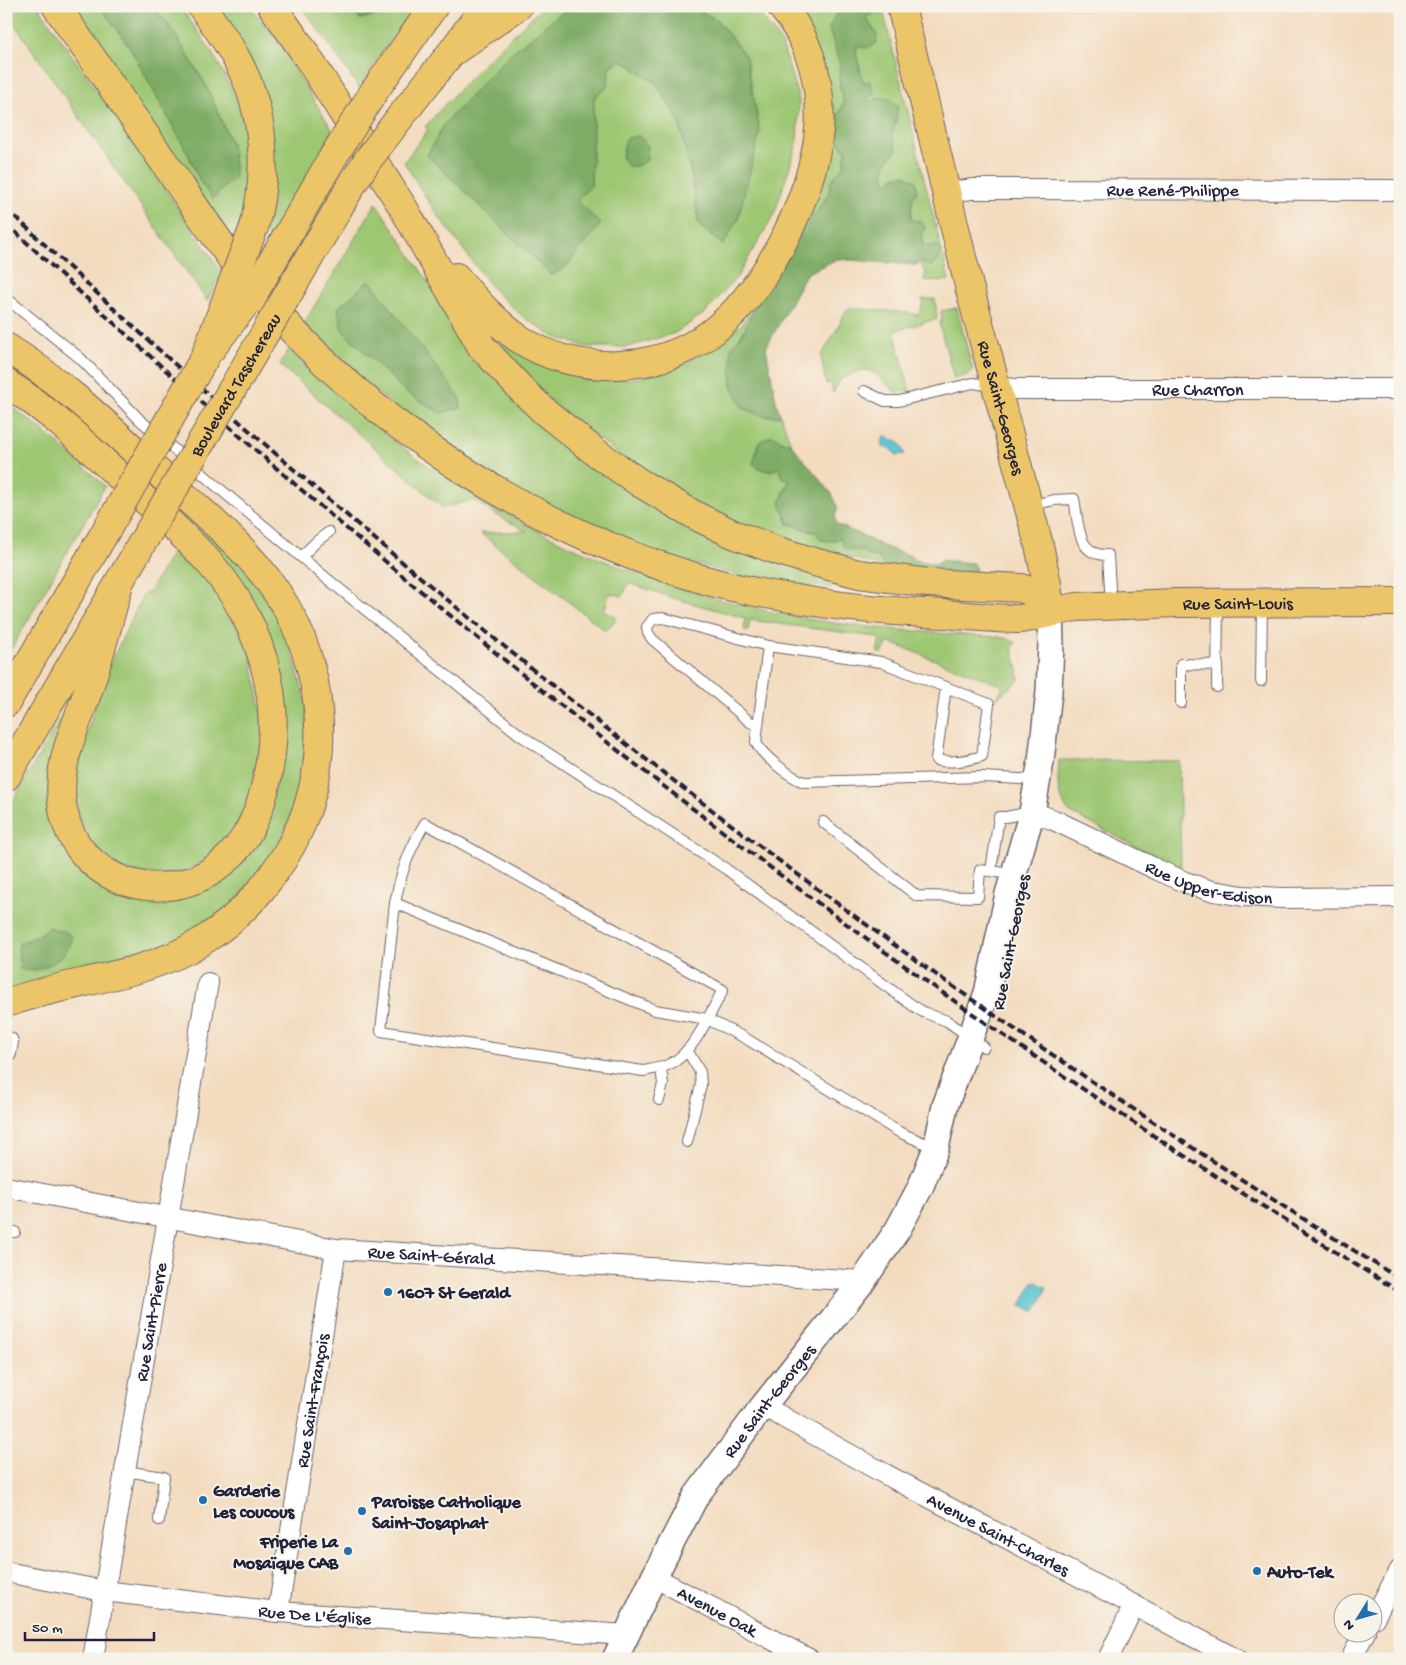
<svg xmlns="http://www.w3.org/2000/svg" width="1406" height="1665" font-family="'Gochi Hand',sans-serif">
<rect width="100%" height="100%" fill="#f7f3e8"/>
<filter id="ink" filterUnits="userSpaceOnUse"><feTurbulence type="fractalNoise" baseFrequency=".02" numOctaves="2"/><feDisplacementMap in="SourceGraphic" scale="10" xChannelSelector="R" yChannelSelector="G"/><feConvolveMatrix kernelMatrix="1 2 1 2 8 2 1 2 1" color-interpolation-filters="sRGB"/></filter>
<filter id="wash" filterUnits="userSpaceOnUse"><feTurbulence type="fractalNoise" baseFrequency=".0096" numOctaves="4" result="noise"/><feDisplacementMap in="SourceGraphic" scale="20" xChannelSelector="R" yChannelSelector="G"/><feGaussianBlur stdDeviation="1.12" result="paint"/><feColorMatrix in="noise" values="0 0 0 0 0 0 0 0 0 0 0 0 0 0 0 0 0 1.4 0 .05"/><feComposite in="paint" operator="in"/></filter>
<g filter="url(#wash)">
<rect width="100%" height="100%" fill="#f3dbbf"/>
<g fill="#9ec773" stroke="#607457" fill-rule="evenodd">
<polygon points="6,6 38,6 222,272 207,301 6,12"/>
<path d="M70,6H100L131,49L187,152L201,183L232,146L206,85L169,25L151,6H179C213,49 247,104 250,161C251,189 243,217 234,244Z"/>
<polygon points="217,6 249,6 273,35 333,131 272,241 264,235 271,209"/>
<polygon points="301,6 347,6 360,19 385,13 391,6 415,6 381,53 359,88 329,44"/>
<path d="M544,6H589L561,13L577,200L591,186L594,97L608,87L609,67L622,60L657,84L679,121L691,173L699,225L760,132L746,57L718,21L691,6H754L782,44L799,100L797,144L774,215L737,277L705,313L675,333L628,347H587L552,336L521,315L492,288L434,210L404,162L428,130L425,127C462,84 502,45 544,6Z"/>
<polygon points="796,6 840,6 829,29 840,63 840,86 844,103 836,119 833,135 846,151 844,165 831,181 829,193 815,216 806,220 817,191"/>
<path d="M877,6H882L949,280L938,282L924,280L926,273L921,264L922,262L931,266L939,260L941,250L938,246H924L921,236L911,220L912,199C897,191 875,183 886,162C889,158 894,154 897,150L892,134L896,122L874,102L868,100L856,53L857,46L877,34L867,20L877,9Z"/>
<polygon points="376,203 457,325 589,460 892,589 891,593 763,581 745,578 641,548 519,492 399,412 303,325"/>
<polygon points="921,299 935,299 937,319 894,331 910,391 895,392 877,375 872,372 864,370 855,372 849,376 841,378 833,393 831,383 826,384 821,356 841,322 840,321 847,309 849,308 909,313 917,315 921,312 921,307 923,306 923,301"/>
<path d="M756,305L744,331L731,349L764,416H781L791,444L782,442L779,468L790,480C778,501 780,502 788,524L817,533L832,541L840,538L845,549C867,549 878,556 894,570L744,528L645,475L551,402L499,347L502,343C523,355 543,368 567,374C626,391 689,370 734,331C743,324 749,313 756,305Z"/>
<polygon points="957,308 973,371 970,374 954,379 939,323 942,321 941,311"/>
<path d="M290,347C430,497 626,592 828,622C868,628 909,630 949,634C959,634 968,635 978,636C992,637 1003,635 1016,643L1012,647L1018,669L1019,680L997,698L1003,686L888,642L882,654L877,652L880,639L876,637L750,620L748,631L744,630L745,618L673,598L629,583L622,596L610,593L604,611L616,617L615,620L606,631L480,533L527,531L502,518L473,500L443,508L280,365Z"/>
<polygon points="6,359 35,379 123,456 119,463 6,372"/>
<path d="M6,403C42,427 73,457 105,486L6,658Z"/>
<path d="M191,520L220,545L250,575L286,629L307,706L303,782L277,853L225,913L171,947L6,993V813L79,686L64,730L74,857L209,884L285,727L188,525ZM46,929L56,931L62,930L69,948L57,960L19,944C27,940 40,936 46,929Z"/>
<polygon points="174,549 196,569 198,567 208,578 251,653 264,728 250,800 222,851 175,876 124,871 84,839 71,780 107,670 144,593 148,594"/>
<path d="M1059,760L1179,761L1181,870L1069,812C1055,794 1058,781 1059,760Z"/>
</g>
<g fill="#7eac65" stroke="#506750">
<polygon points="100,6 151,6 169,25 206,85 232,146 235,176 213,199 201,183 187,152 131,49"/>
<polygon points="347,6 391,6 385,13 360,19"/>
<polygon points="589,6 691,6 718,21 746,57 760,132 738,219 723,245 699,225 691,173 679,121 657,84 622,60 609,67 608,87 594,97 591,186 577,200 601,224 564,269 551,275 427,155 445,123 509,55 561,13"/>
<path d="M840,6H877L878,9L867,20L877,34L876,44L866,48L857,46L856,53L863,82L869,81L874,92L868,100L874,102L877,97L889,99L898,105L896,122L892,134L897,150C886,162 880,169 888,185L893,178L903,174L916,181L917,192L912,199L911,220L921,221L926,230L921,236L923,245L938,246L941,250L939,260L931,266L923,262L915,265L837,259L806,274L766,348L777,406L781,416H764L743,408L732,387L731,349L744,331L756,305L806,220L815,215L829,193L831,181L844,165L846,151L833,135L836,119L844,103L840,86V63L829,28Z"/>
<polygon points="639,136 648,146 647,160 637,166 628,166 622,159 623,149 627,138"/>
<polygon points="369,280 460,398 461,408 441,413 406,392 342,330 338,308"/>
<path d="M773,435L782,442L791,444L832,494L838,509L835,516L836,524L864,536L880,545L911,556L915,560L936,564L942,560L973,563L976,569L974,577L894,570L881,562L878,557L868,556L863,551L845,549L840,538L832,541L821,540L817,533L789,524L780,503L790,480L783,478L779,468C768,473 762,471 753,464L759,442Z"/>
<path d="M51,927L56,931C63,930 67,931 72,937C72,956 38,976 20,969L18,950L19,944C27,940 41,936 46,929Z"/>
</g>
<g fill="#55c1cf" stroke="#3c7285">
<path d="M886,436L892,440H897C901,444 903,449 905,454L897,455L889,448L883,447L882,440Z"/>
<polygon points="1034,1281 1047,1288 1035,1312 1021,1305"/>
</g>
</g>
<g filter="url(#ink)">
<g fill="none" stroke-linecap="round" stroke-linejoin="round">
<g stroke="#6b6369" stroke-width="12">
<g id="service">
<polyline points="6,298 80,358 140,420 220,489 325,577 520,735 726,869 912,1005 923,1012 947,1021 984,1047"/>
<polyline points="864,391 885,401 899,401 973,383 994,386"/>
<path d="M1029,506L1054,500L1074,499C1079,523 1076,556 1108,555L1111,605"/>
<polyline points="301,557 317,541 329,532"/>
<polyline points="1261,681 1262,605"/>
<path d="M946,687L936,760C951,763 967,761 982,756L989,704L881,662L768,646L756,742C761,755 790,777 804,782L983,777L1037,780"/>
<polyline points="1217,687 1218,603"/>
<polyline points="1181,703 1181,664 1218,665"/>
<polyline points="758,725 750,722 652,639 648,633 647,627 653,619 663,618 768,646"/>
<polyline points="823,822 917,896 978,897 980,870 998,872 1013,875"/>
<polyline points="991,871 999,817 1006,817 1031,812"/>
<path d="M395,903C401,872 409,850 425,823L723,990C710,1013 694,1053 670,1064C662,1068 653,1069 643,1071L381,1031L395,903L655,1010L707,1019L745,1038L899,1132L935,1148"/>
<polyline points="659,1100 663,1084 661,1068"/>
<polyline points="687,1142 701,1085 700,1072 687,1050"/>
<polyline points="6,1231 15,1232"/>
<polyline points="125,1471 164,1477 159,1520"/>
</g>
</g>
<g stroke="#6b6369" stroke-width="22">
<g id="minor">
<path id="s1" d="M947,193L972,189L1400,190"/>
<path id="s2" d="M997,387L1014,389H1400"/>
<path id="s3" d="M1032,812L1054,820L1158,870L1185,882L1208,890L1243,896L1282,898L1400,897"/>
<polyline points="6,1053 8,1042"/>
<path id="s4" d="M6,1187L336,1249L863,1281"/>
<path id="s5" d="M763,1406L885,1474L1236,1659"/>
<path id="s6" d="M6,1572L104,1591L278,1612L627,1635"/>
<path id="s7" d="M654,1577L809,1659"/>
<path id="s8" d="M278,1612L336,1249"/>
<polyline points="1374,1618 1400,1570"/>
<path id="s9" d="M93,1659L208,983"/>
<polyline points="1108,1659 1134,1605"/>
<polyline points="1351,1659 1365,1632"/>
</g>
</g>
<g stroke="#6b6369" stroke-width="28">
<g id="tertiary">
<path id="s10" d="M615,1659L654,1577L696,1496L763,1406L863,1281L898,1229L920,1188L936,1148L945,1106L987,993L1008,894L1032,812L1041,761L1049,692L1051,644L1050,613"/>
</g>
</g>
<g stroke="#6b6369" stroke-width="30">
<g id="primary">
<path id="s11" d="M901,6L970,290L1039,545L1047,584L1050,613L1076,607L1176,603L1400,602"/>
</g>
</g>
<g stroke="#6b6369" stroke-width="30">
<g id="trunk">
<polyline points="373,93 434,6"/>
<polyline points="401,116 451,53 485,6"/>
<path d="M6,347C63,382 111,429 160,474C197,508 238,540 268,580C320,648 335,745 301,825C281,872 245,915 201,942C142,978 70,980 6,1003"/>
<polyline points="211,349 255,291"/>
<path d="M6,383C52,412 91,450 131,487C159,513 188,538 213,567C259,622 281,692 270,762C265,796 254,833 229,857C172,914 71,885 62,802C57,764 76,726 88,691C100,655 110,617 120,580"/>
<polyline points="6,703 115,515"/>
<polyline points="6,777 145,538"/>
</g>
</g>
<g stroke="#6b6369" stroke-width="30">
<g id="motorway">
<path d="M56,6C93,59 129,112 166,165C193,204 219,244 249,281C363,422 532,530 705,580C739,590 775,596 809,601C854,609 900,612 945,614C970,616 995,619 1020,619C1030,618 1040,615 1050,613"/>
<path d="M201,6C214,23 227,41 237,60C265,111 269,173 254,227"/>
<polyline points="272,6 303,50 404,209 482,347 521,389 544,411 594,451 640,483 696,516 733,534 776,550 814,562 859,574 929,583 1021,588 1049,598"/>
<polyline points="451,53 518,6"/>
<path d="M456,277C475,300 494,321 518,338C575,376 657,374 711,333C765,292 813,197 819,130C823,86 810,39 781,6"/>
<polyline points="205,357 234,279"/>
</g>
</g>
<use href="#service" stroke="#fff" stroke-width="10"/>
<use href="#minor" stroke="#fff" stroke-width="20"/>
<use href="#tertiary" stroke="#fff" stroke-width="25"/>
<use href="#primary" stroke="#edc569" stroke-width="28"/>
<use href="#trunk" stroke="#edc569" stroke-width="28"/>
<use href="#motorway" stroke="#edc569" stroke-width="28"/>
<g stroke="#22223b" stroke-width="4" stroke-dasharray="8 4" stroke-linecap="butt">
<path d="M6,208C299,486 611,745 941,978C1091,1083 1244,1183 1400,1279"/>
<path d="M6,223C272,474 553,709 848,925C1026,1055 1212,1176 1400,1292"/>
</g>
<g stroke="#6b6369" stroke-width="30" stroke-linecap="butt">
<g id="trunk-bridge">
<polyline points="255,291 333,157 373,93"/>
<polyline points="115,515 205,357"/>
<path id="s12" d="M145,538L353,183L367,161L401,116"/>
</g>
</g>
<g stroke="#6b6369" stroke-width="30" stroke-linecap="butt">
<polyline id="motorway-bridge" points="234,279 254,227"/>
</g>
<use href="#trunk-bridge" stroke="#edc569" stroke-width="28"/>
<use href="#motorway-bridge" stroke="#edc569" stroke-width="28"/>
</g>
</g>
<g fill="#1f6fb2" stroke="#f7f3e8" stroke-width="2">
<circle cx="388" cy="1292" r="5"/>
<circle cx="203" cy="1500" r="5"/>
<circle cx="362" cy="1511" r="5"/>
<circle cx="348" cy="1551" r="5"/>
<circle cx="1257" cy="1571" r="5"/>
</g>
<g text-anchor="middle" stroke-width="4" stroke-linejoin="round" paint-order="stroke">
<g font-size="18" fill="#22223b" stroke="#f7f3e8">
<text dy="6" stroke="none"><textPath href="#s1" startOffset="226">Rue René-Philippe</textPath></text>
<text dy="6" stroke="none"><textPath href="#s12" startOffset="178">Boulevard Taschereau</textPath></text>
<text dy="6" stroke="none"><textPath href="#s2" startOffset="201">Rue Charron</textPath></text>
<text dy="6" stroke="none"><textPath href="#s11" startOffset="414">Rue Saint-Georges</textPath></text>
<text dy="6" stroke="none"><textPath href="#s11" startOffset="814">Rue Saint-Louis</textPath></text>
<text dy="6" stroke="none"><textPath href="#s3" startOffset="192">Rue Upper-Edison</textPath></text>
<text transform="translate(1010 942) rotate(-79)" y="6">Rue Saint-Georges</text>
<text dy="6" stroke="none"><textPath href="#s4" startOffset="431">Rue Saint-Gérald</textPath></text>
<text dy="6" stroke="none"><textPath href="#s9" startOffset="342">Rue Saint-Pierre</textPath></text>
<text dy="6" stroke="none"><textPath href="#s10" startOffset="302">Rue Saint-Georges</textPath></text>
<text dy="6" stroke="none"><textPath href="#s8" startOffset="214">Rue Saint-François</textPath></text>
<text dy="6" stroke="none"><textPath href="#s5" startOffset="268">Avenue Saint-Charles</textPath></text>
<text dy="6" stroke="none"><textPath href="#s7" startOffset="72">Avenue Oak</textPath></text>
<text dy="6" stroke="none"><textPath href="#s6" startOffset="312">Rue De L'Église</textPath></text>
</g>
<g font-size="18" font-weight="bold" fill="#22223b" stroke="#f7f3e8" text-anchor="start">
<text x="398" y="1298">1607 St Gerald</text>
<text x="213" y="1496">Garderie<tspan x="213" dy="21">Les coucous</tspan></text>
<text x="372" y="1507">Paroisse Catholique<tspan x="372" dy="21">Saint-Josaphat</tspan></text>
<text x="338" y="1547" text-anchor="end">Friperie La<tspan x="338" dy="21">Mosaïque CAB</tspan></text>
<text x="1267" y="1577">Auto-Tek</text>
</g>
</g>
<rect width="1406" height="1665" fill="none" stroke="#f7f3e8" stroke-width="25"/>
<g transform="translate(1358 1618) rotate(233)"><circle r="24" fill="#f7f3e8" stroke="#a29fa3"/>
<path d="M0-4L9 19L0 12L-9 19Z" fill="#1f6fb2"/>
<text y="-8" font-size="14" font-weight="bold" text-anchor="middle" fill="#22223b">N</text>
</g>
<path d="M25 1632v8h129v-8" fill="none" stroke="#22223b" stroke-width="2.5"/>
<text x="32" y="1632" font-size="15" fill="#22223b" stroke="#f7f3e8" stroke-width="4" paint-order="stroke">50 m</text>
</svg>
